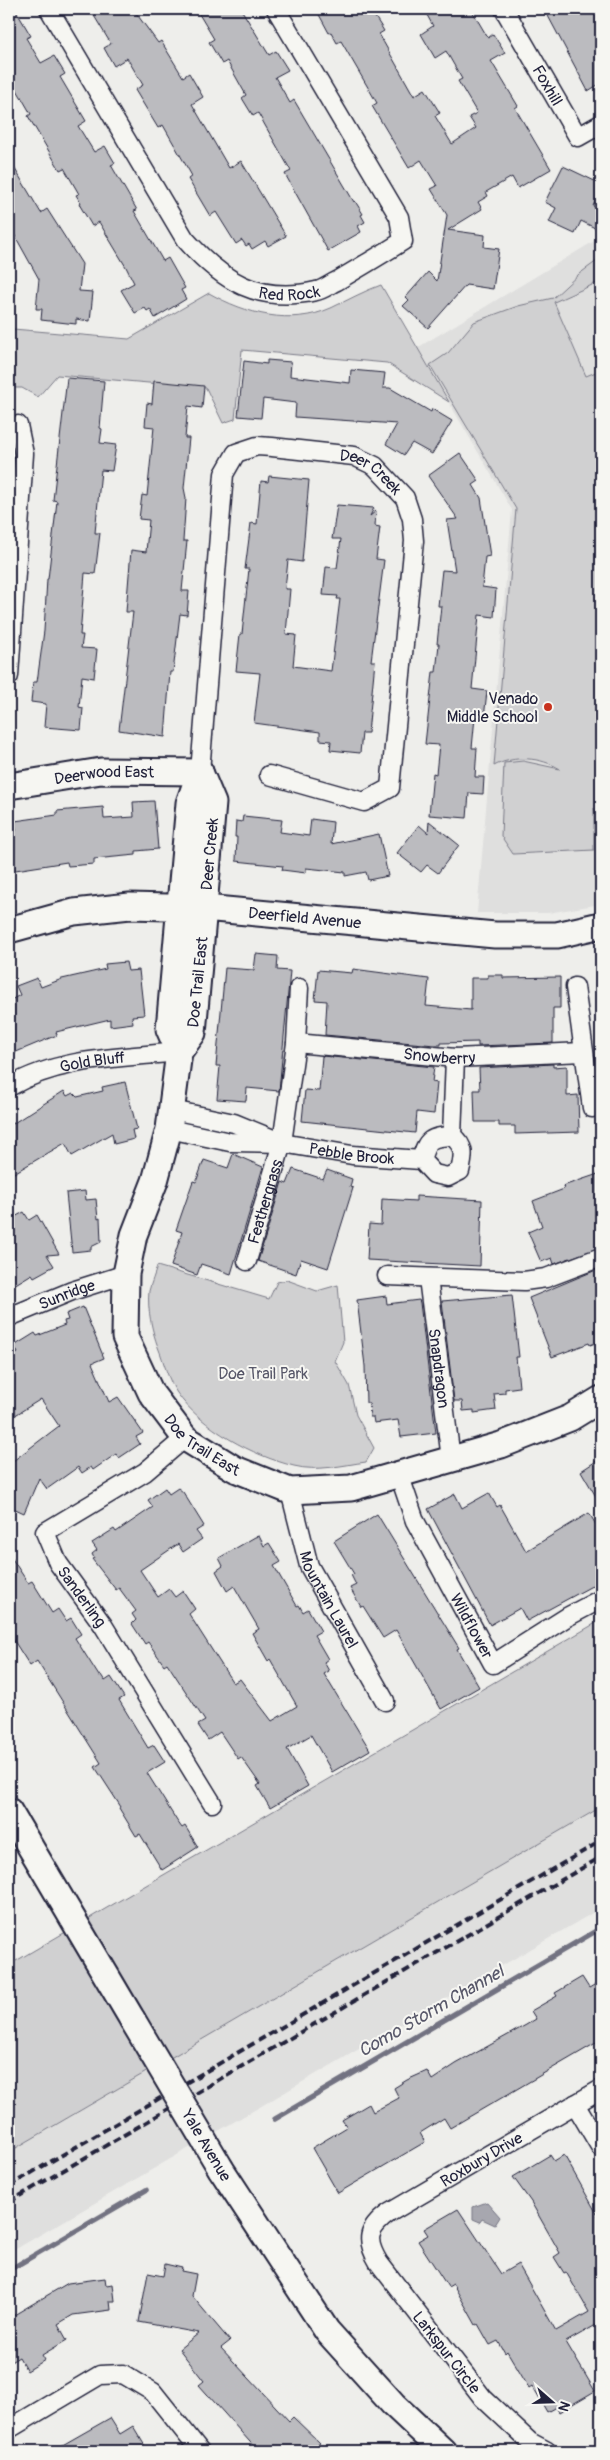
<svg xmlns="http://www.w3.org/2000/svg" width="610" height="2460" font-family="Pangolin,sans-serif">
<rect width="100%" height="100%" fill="#eeeeeb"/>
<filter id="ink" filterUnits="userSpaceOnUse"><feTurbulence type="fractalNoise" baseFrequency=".02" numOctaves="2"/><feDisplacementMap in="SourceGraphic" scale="10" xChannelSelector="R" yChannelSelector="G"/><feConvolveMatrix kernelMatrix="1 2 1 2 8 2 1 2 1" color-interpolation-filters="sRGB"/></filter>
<g filter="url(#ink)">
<g fill="#dfdfde">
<polygon points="601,237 601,904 548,913 477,913 512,510 417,348"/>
<polygon points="601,1807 601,1908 9,2253 9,2152"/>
</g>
<g fill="#d0d0d1" stroke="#797986">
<path d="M601,258V281L554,302L586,376L601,370V860C597,843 603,824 594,808V850L513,854L501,836L504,763L523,761L560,769C541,757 514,755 494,766L516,509L430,365L448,353L474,322L518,306L553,298L579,274Z"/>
<path d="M381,285L449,402L387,363L242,350L235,419L223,423L206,388L57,375L38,397L22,388H9V323L13,329L129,339L209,293C246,314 291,326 331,308C348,300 364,291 381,285Z"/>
<path d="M157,1266L269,1299L277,1282L287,1280L317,1291L338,1285L343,1342L335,1361L349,1385L356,1415L374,1448L366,1462C343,1465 317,1472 294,1466C253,1456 201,1428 177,1393C168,1380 164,1362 158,1347C152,1331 147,1309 149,1291C151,1283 155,1274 157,1266Z"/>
<polygon points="601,1620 601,1807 9,2152 9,1965"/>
</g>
<polygon fill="#a7a7af" stroke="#727281" points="487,2202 500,2217 495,2225 482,2219 480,2222 473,2219 473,2207"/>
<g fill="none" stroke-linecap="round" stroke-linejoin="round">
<g stroke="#727281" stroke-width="5.5">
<polyline points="275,2119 601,1928"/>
<polyline points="9,2270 146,2190"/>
</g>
</g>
<g fill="#bbbbbf" stroke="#22223b">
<polygon points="9,9 15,9 31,36 26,38 41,63 54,56 65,74 60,77 86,121 78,126 94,152 105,146 115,163 111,165 137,210 134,211 163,261 168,258 185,288 181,290 186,299 155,318 150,309 147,311 145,308 135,313 121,290 134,283 126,267 99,222 92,226 79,204 81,203 76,195 79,194 64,168 60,170 28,116 31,114 9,76"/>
<polygon points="90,9 133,9 158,43 161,41 183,77 189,73 203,97 192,104 229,168 241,161 286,236 268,246 265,241 252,249 249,244 246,246 242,240 236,244 216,212 210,216 188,179 192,176 163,125 158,128 135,90 143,85 127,58 114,66 104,48 111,44"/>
<polygon points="196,9 241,9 269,55 276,51 288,70 275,77 290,103 294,100 354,202 355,201 363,214 361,215 365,222 358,226 361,232 328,251 285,174 291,171 258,113 253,116 242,98 246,95 227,61 222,64 209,42 214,39"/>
<polygon points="316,9 370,9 384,31 379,34 414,96 425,89 440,113 435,116 452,144 476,128 469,117 477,113 458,81 462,79 446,51 435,58 421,34 433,26 427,15 437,9 471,9 488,38 493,34 505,53 491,61 518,106 515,108 551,169 518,188 512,177 486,192 488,196 478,202 482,209 448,230 485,235 484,247 499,249 493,289 466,285 428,328 403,306 409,300 406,297 428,272 437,281 447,215 431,189 437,186 421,160 409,168 372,106 377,103 341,41 337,43 331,32 329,33"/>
<polygon points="557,9 597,9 601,16 601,83 588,91 547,14"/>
<polygon points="9,159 41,213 47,209 82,264 79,291 93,292 90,321 76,319 76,324 41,320 42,309 36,309 39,279 9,225"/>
<polygon points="563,166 601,184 601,190 593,206 601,210 601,215 595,228 581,221 575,234 549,222 556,208 545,202"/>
<polygon points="267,360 291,362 290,376 350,383 351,370 385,373 383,388 390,388 431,412 432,409 452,421 432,454 412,443 404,455 386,444 397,424 295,417 296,403 263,399 261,418 238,416 244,361 267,364"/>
<polygon points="67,378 104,381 100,428 102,429 100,443 116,445 112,471 101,470 95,533 100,533 95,574 85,573 80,635 83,635 81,648 97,649 94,678 82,676 79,707 83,708 81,730 44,727 46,704 31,702 33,682 37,682 44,631 47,579 48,579 57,501 53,500"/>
<polygon points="154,381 204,386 202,408 188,406 185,438 189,438 184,488 186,498 183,541 187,541 182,591 189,591 187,615 180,614 173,672 170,672 165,737 119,730 133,612 126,612 131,550 146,552 149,520 139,519 142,495 147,496 154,427 145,426 147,403 152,404"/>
<polygon points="460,453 479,481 473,485 481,498 490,556 485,557 482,587 496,589 494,617 479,615 472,689 487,691 484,718 475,717 472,748 477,748 475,777 484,777 483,794 469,793 467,818 429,815 433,773 436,774 439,745 425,744 433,672 436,672 439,644 437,644 441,606 438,606 442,570 455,571 447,520 458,519 428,476"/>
<polygon points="269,476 309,480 302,562 288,560 285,589 290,589 286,634 296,635 293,666 331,671 340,599 337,599 338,596 323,595 326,567 337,568 341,539 332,539 337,505 374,508 370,516 376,511 375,526 380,527 376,559 384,560 371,661 375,661 368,733 362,733 360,753 330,750 331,741 320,740 320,732 254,723 260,673 236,671 240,634 242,634 249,569 245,569 251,523 257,524 261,481 268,482"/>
<polygon points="154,801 158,849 136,851 136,855 94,859 94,864 68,866 67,862 9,871 9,832 16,831 15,821 57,815 57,811 103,807 104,819 134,817 133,802"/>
<polygon points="243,816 282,820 280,832 309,836 311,819 333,822 331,844 379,834 388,876 368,880 366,872 345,876 345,872 306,868 306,873 282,870 283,866 236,861 237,837 235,837 236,821 242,822"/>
<polygon points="429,821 459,845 438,873 427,865 421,872 397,853 419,825 428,833"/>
<polygon points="256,954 278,956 277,970 290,971 279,1091 247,1088 246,1101 217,1099 220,1066 216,1066 225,968 254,970"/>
<polygon points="126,962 128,971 139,970 144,1015 132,1016 133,1023 110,1026 110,1019 56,1032 57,1035 9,1055 9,1001 20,995 16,986 37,978 41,987 62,979 106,969 105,964"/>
<polygon points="353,969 429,979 426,1006 471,1010 471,978 488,978 488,975 503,975 503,978 560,977 560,1008 553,1008 553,1043 478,1046 478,1042 441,1043 441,1045 435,1045 325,1035 327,1001 315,1000 318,970 352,973"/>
<polygon points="322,1056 434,1067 432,1082 437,1083 434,1114 417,1112 415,1133 302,1121 305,1090 319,1091"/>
<polygon points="553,1064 553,1067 567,1066 567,1096 578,1095 579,1132 515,1134 515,1126 499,1126 499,1122 475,1122 474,1090 480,1090 479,1068"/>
<polygon points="125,1082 137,1129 132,1130 134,1139 114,1144 112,1133 72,1156 65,1143 9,1176 9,1126 64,1091 67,1096 73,1093 77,1097 103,1091 102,1087"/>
<polygon points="233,1154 263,1167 231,1274 201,1264 197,1275 171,1266 182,1232 176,1230 193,1181 196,1182 204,1160 228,1168"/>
<polygon points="293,1169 323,1179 327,1170 352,1179 350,1187 353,1188 328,1268 301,1259 296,1274 258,1261 282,1182 287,1184"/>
<polygon points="601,1173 601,1247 554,1264 552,1258 541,1262 528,1232 542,1226 533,1201 564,1189 563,1186"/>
<polygon points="85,1191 86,1200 96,1199 98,1219 100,1218 101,1242 91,1247 91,1250 72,1252 66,1193"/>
<polygon points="416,1196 482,1200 480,1266 367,1260 369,1224 381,1225 382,1199 416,1201"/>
<polygon points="24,1212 29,1220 37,1215 59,1254 47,1255 54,1266 34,1277 32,1274 9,1288 9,1220"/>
<polygon points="601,1268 601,1341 590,1345 589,1343 552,1357 529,1298"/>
<polygon points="512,1295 519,1357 516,1357 519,1387 505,1389 505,1393 494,1394 496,1410 474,1413 474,1410 463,1411 462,1401 454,1401 442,1301"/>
<polygon points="386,1296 387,1304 419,1300 420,1303 436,1433 401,1437 398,1420 374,1423 373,1417 370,1417 369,1403 366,1403 365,1366 357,1300"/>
<polygon points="83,1307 104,1358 92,1363 109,1402 118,1397 143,1433 136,1437 140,1444 119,1458 116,1454 93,1470 91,1467 82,1473 78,1467 47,1489 39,1478 24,1513 9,1506 9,1464 59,1426 41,1399 9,1419 9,1359 18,1353 14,1346 35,1333 37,1336 65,1325 64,1321 68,1320 66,1314"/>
<polygon points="601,1458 601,1505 581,1471"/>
<polygon points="165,1488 169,1494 178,1488 183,1492 204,1526 196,1531 202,1539 183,1552 178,1544 140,1570 158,1597 169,1589 175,1597 183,1591 195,1609 189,1614 233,1683 240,1679 272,1721 297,1706 270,1659 268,1661 252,1633 259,1629 234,1586 227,1591 216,1571 223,1566 219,1558 255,1537 259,1536 264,1546 269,1543 281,1562 274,1566 297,1606 299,1605 303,1612 308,1609 321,1631 314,1635 328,1659 324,1662 329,1671 324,1674 370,1750 332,1772 311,1735 287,1749 308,1786 270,1808 257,1786 260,1784 241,1757 238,1759 220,1732 208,1740 198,1725 205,1721 167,1663 164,1665 148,1642 145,1644 132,1624 136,1620 132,1614 136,1611 119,1588 116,1590 92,1559 94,1558 92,1554 97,1550 92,1543 114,1529 116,1532 153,1507 148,1500"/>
<polygon points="489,1493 497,1507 500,1505 526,1551 589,1513 601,1533 601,1581 527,1621 520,1608 490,1625 428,1509 455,1494 462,1508"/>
<polygon points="377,1514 459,1648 457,1649 479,1687 441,1709 396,1630 383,1638 363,1606 361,1607 350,1588 356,1585 351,1575 354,1574 334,1541"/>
<polygon points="9,1554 28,1583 32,1581 52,1613 58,1609 66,1621 71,1618 81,1634 75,1638 99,1676 101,1675 105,1681 111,1677 124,1697 119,1700 148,1748 154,1745 165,1762 147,1773 177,1821 182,1828 185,1826 198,1847 162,1870 140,1834 136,1836 119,1808 121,1807 95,1767 101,1763 37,1661 30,1666 9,1633"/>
<polygon points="582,1977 589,1988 601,1981 601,2040 450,2128 444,2118 420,2133 425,2142 338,2193 312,2148 347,2127 342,2120 369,2104 373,2112 399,2098 394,2088 407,2080 427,2071 432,2080 456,2064 526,2025 536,2019 531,2011 557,1996 555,1993"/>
<polygon points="550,2155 554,2161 564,2155 601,2221 601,2333 596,2325 566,2342 595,2391 559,2412 556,2407 547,2412 532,2386 529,2388 507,2351 505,2353 498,2341 490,2345 478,2324 476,2325 453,2284 448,2287 418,2241 428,2235 424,2229 458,2209 501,2274 518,2264 556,2331 589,2312 566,2272 564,2273 554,2257 560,2253 531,2202 513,2177"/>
<polygon points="165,2264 182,2268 181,2271 196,2274 192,2296 230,2341 221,2348 289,2421 293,2417 320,2443 311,2451 258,2451 199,2385 204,2381 179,2349 199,2333 139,2322 148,2273 163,2276"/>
<polygon points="105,2278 106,2285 113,2284 115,2301 110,2301 111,2310 73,2315 58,2324 67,2340 42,2355 45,2360 27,2371 19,2357 9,2363 9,2318 68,2283"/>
<polygon points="110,2418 120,2434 133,2426 148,2451 52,2451"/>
</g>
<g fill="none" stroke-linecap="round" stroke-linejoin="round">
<g stroke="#22223b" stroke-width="21">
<g id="street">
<path id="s1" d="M49,9L185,239C222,281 258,304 316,291C323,290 330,284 337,281C359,268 381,255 403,241L399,217L276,9"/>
<path id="s2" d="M504,9L578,137L601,124"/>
<polyline points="9,676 24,454 18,425"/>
<path id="s3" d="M200,772L224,474L236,453L257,446L272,447L354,456L375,466L405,498L412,519L414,541L390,788L364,802L269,775"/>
<polyline points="575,987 592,1108"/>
<path id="s4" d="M296,1043L455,1058L583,1052"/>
<path id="s5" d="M9,1087C60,1057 121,1058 179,1052"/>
<polyline points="172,1110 234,1123 273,1139"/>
<path id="s6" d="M169,1129L230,1142L282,1143L352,1155L421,1160L434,1174L448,1177L460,1171C464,1155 465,1146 452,1136C430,1137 427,1139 421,1160"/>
<polyline points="452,1136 455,1058"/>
<path id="s7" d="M247,1261L282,1143L296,1043L299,988"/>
<polyline points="387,1276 524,1281 546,1278 601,1257"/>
<path id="s8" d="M428,1278L451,1459"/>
<path id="s9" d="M9,1317L72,1291L126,1274"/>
<path id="s10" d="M185,1438L145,1472L45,1532L58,1563L103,1625L212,1803"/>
<path id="s11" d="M399,1474L415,1521L493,1664L567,1617L601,1599"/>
<path id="s12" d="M290,1491L309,1566L385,1701"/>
<polyline points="575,2104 601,2148"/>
<polyline points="9,2429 100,2375 123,2374 153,2392 200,2451"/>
<path id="s13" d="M547,2451L530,2442L483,2398L379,2263C365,2240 367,2229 389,2213L601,2089"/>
</g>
</g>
<g stroke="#22223b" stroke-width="29">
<g id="secondary">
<path id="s14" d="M200,772L213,803L193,1033L179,1052L169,1129L155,1181L134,1235L126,1274L125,1337L151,1393L185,1438L235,1469L290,1491L351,1488L501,1445L570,1418L601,1399"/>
<path id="s15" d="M9,786L101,771L200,772"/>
<path id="s16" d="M9,930L74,912L130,906L204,908L495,935H557L601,925"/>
<polyline points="179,1052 169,1029 189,803 200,772"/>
<polyline points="9,1811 132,2019"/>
<polyline points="221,2169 327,2331 393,2404 443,2451"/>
</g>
</g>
<use href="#street" stroke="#f6f6f2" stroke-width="18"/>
<use href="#secondary" stroke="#f6f6f2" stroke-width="25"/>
<g stroke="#22223b" stroke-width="4" stroke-dasharray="8 4" stroke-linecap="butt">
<polyline points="9,2186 601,1841"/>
<polyline points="9,2202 601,1857"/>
</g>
<g stroke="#22223b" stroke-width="29" stroke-linecap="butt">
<polyline id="secondary-bridge" points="132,2019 221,2169"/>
</g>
<use href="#secondary-bridge" stroke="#f6f6f2" stroke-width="25"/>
</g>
</g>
<circle fill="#c8321e" stroke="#f6f6f2" stroke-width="2" cx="548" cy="707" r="5"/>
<g text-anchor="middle" stroke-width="4" stroke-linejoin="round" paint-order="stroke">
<g font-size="16" fill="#22223b" stroke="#f6f6f2">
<text dy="6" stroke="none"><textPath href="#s2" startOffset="88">Foxhill</textPath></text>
<text dy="6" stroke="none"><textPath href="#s1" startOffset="390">Red Rock</textPath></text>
<text dy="6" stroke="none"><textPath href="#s3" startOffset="465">Deer Creek</textPath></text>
<text dy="6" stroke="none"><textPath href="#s15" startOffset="96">Deerwood East</textPath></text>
<text transform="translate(209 854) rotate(-85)" y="6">Deer Creek</text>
<text dy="6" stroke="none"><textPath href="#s16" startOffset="299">Deerfield Avenue</textPath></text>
<text transform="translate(197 982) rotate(-84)" y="6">Doe Trail East</text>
<text dy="6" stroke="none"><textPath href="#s4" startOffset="144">Snowberry</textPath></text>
<text dy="6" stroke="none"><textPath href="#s5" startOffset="88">Gold Bluff</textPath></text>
<text dy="6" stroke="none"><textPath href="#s6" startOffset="185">Pebble Brook</textPath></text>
<text dy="6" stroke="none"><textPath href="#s7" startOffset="62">Feathergrass</textPath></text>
<text dy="6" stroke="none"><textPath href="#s9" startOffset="62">Sunridge</textPath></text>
<text dy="6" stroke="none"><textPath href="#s8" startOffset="91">Snapdragon</textPath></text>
<text dy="6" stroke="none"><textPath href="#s14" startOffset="716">Doe Trail East</textPath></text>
<text dy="6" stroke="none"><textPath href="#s10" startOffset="244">Sanderling</textPath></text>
<text dy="6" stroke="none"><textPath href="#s12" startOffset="116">Mountain Laurel</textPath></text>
<text dy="6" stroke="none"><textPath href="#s11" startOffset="169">Wildflower</textPath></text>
<text transform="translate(207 2145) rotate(59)" y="6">Yale Avenue</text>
<text dy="6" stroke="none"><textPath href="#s13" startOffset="420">Roxbury Drive</textPath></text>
<text transform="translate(447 2352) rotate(52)" y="6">Larkspur Circle</text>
</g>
<g font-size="16" fill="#22223b" stroke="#f6f6f2" text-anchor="end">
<text x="538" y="704">Venado<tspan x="538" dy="18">Middle School</tspan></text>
</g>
<g font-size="16" fill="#565668" stroke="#f6f6f2">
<text x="263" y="1379">Doe Trail Park</text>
</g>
<g font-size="18" font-style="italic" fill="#575769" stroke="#f6f6f2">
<text transform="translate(431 2011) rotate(-30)" y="6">Como Storm Channel</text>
</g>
</g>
<rect width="610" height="2460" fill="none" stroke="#f6f6f2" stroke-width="30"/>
<rect x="15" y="15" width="580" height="2430" fill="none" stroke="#22223b" stroke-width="2" filter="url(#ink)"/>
<g transform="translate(552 2402) rotate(110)" stroke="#f6f6f2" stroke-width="4" paint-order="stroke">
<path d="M0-4L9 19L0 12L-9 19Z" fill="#22223b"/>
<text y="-8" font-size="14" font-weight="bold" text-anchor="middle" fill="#22223b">N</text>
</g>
</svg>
